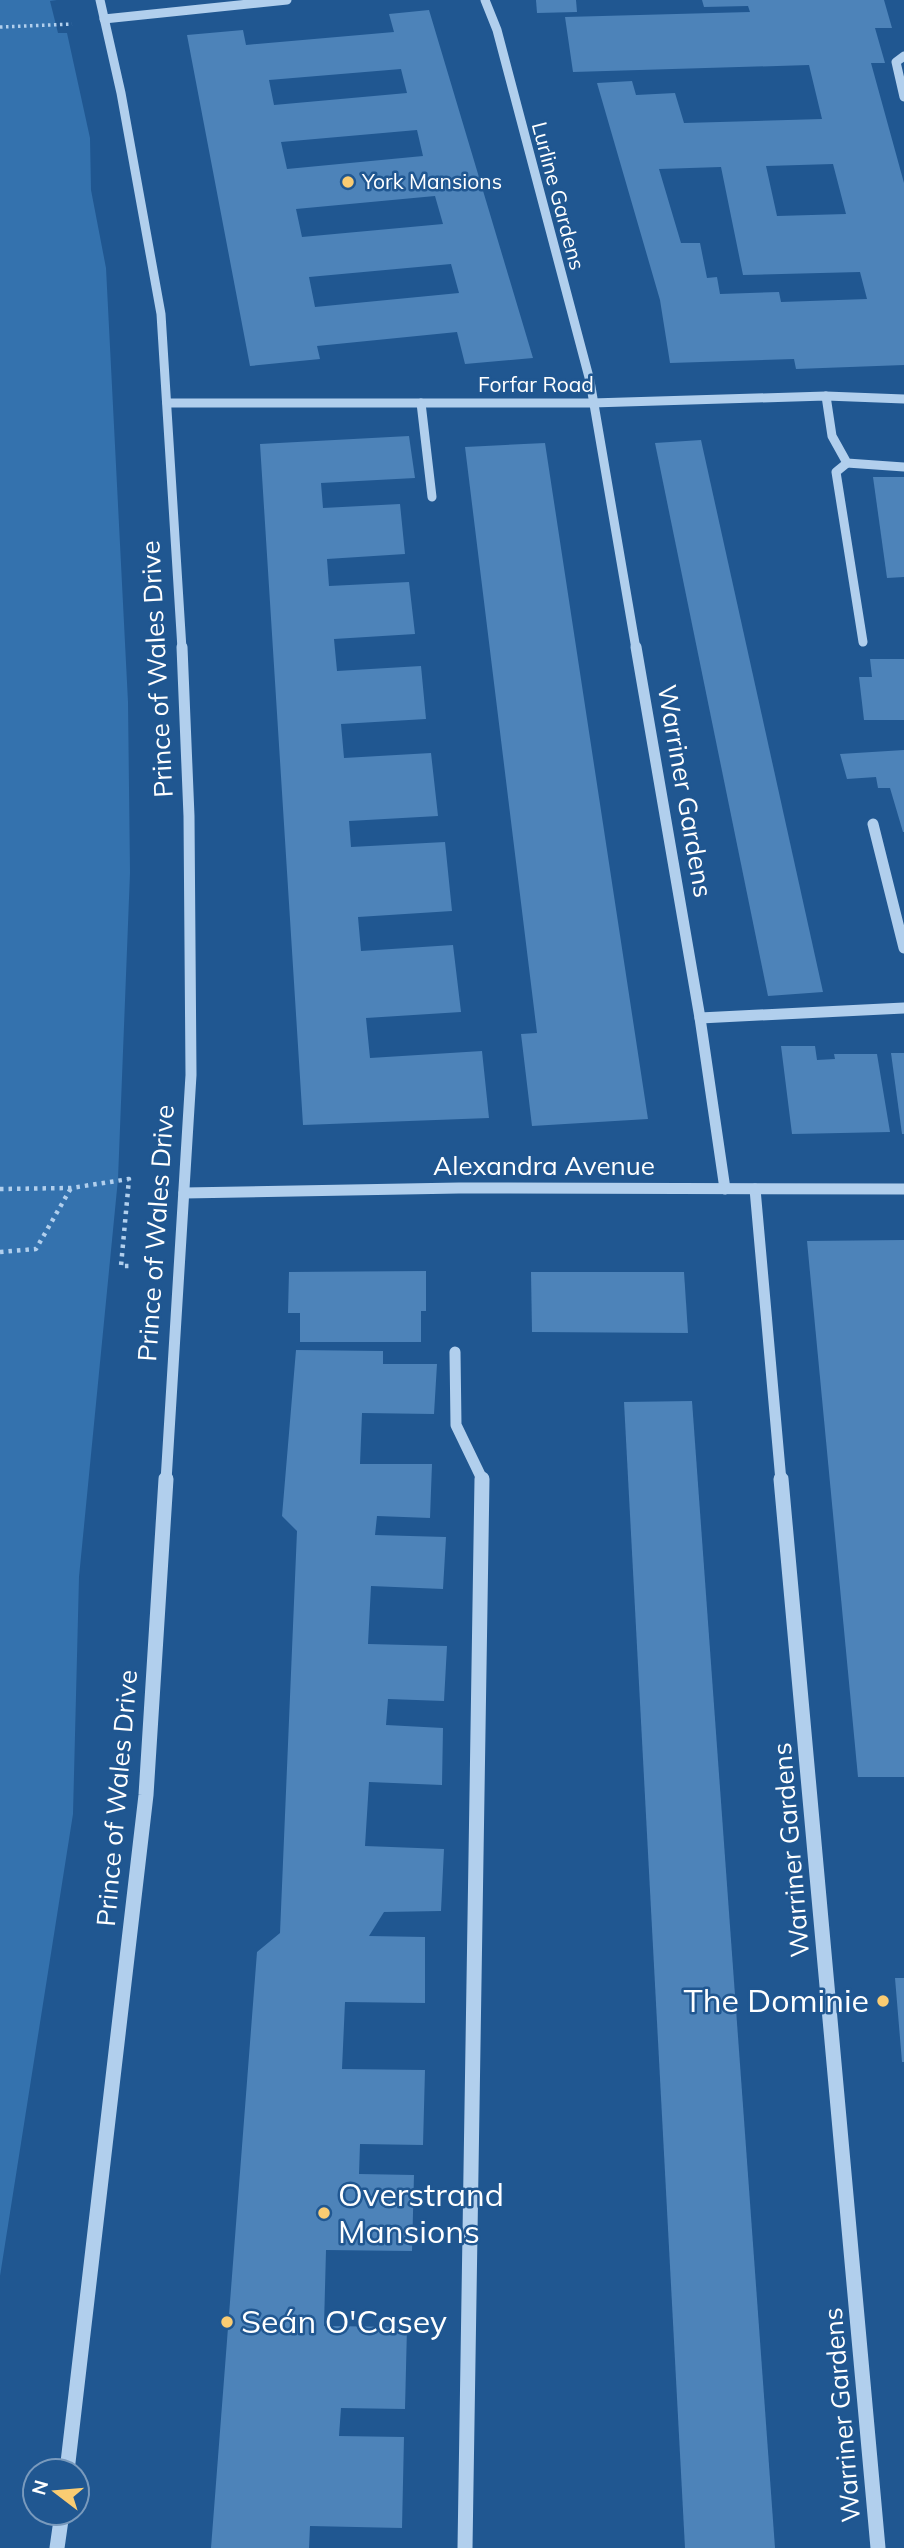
<svg xmlns="http://www.w3.org/2000/svg" width="904" height="2548" font-family="Mulish,sans-serif">
<rect width="100%" height="100%" fill="#205791"/>
<polygon fill="#3472ae" points="0,0 57,0 50,1 58,33 67,33 90,138 91,190 106,268 128,702 130,873 118,1179 79,1577 73,1814 0,2276"/>
<g fill="#4d83b9" fill-rule="evenodd">
<polygon points="536,0 576,0 577,12 537,13"/>
<path d="M702,0H884L892,28H875L885,63H871L904,183V365L796,369L794,359L670,363L660,300L597,83L632,81L636,95L675,93L684,123L822,119L809,65L573,72L565,17L750,12L748,6L704,7ZM833,164L846,214L777,216L766,166ZM721,167L743,275L860,272L867,299L781,302L779,292L720,294L717,277L707,278L700,243H681L659,169Z"/>
<path d="M429,10L533,358L465,364L457,332L317,346L320,359L250,366L187,35L243,30L246,45L394,32L389,14ZM401,69L407,93L274,105L269,80ZM417,130L423,156L287,169L281,142ZM435,196L443,224L302,237L296,209ZM451,264L459,293L315,307L309,277Z"/>
<polygon points="409,436 415,478 321,483 323,508 400,504 405,554 327,559 329,586 409,582 415,634 334,639 337,671 421,666 426,719 341,724 344,758 431,753 438,816 349,821 351,847 445,842 452,911 358,917 361,951 453,945 461,1012 366,1018 370,1058 482,1051 489,1118 303,1125 260,444"/>
<polygon points="701,440 823,992 768,996 655,443"/>
<polygon points="545,443 648,1119 532,1126 521,1034 537,1033 465,447"/>
<polygon points="873,477 904,477 904,577 887,578"/>
<polygon points="870,659 904,659 904,720 864,720 859,677 872,677"/>
<polygon points="904,750 904,832 903,832 890,788 878,788 876,777 847,779 840,754"/>
<polygon points="781,1046 815,1046 817,1060 835,1059 834,1054 877,1054 890,1132 792,1134"/>
<polygon points="891,1053 904,1053 904,1134 902,1134"/>
<polygon points="904,1240 904,1777 858,1777 807,1241"/>
<polygon points="426,1271 426,1311 421,1311 421,1342 300,1342 300,1313 288,1313 289,1272"/>
<polygon points="531,1272 684,1272 688,1333 532,1332"/>
<polygon points="296,1350 383,1351 383,1364 437,1364 434,1414 362,1413 360,1464 432,1464 430,1518 377,1516 375,1535 446,1537 443,1589 371,1586 368,1644 447,1646 444,1701 388,1699 386,1725 443,1728 442,1785 369,1782 365,1846 444,1849 441,1911 384,1912 369,1936 425,1937 425,2003 345,2002 342,2069 425,2070 423,2145 360,2144 359,2174 414,2175 412,2251 326,2250 324,2326 407,2327 405,2409 341,2408 339,2436 404,2437 402,2528 310,2526 309,2548 211,2548 257,1952 280,1933 297,1531 282,1516"/>
<polygon points="692,1401 775,2548 685,2548 624,1402"/>
<polygon points="895,1978 904,1978 904,2062 902,2062"/>
</g>
<g fill="none" stroke-linecap="round" stroke-linejoin="round">
<polyline stroke="#b1cfed" stroke-width="3.5" stroke-dasharray="2.5 3.5" stroke-linecap="butt" points="0,27 72,24"/>
<g stroke="#b1cfed" stroke-width="4.5" stroke-dasharray="3.5 5" stroke-linecap="butt">
<polyline points="0,1189 71,1188 129,1179 121,1266 132,1266"/>
<polyline points="0,1252 36,1249 71,1188"/>
</g>
<g stroke="#b1cfed" stroke-width="9">
<polyline points="100,0 121,93 161,314 182,649"/>
<polyline points="485,0 497,30 590,381 636,649"/>
<polyline points="104,19 287,0"/>
<polyline points="904,56 896,62 904,97"/>
<polyline points="826,396 832,436 847,463 904,467"/>
<polyline points="167,403 592,403 826,396 904,399"/>
<polyline points="421,403 432,497"/>
<polyline points="847,463 836,472 863,642"/>
</g>
<g stroke="#b1cfed" stroke-width="11">
<polyline points="636,647 700,1018 725,1189"/>
<polyline points="873,824 904,948"/>
<polyline points="700,1018 904,1008"/>
<polyline points="755,1189 781,1481"/>
<polyline points="184,1193 459,1188 904,1189"/>
<polyline points="455,1352 456,1425 483,1481"/>
<polyline points="166,1481 191,1075 189,816 182,647"/>
</g>
<g stroke="#b1cfed" stroke-width="15">
<polyline points="781,1479 878,2548"/>
<polyline points="67,2471 146,1795 166,1479"/>
<polyline points="57,2548 62,2513"/>
<polyline points="465,2548 482,1479"/>
</g>
</g>
<g fill="#facc72" stroke="#205791" stroke-width="2.5">
<circle cx="348" cy="182" r="7"/>
<circle cx="883" cy="2001" r="7"/>
<circle cx="324" cy="2213" r="7"/>
<circle cx="227" cy="2322" r="7"/>
</g>
<g text-anchor="middle" stroke-width="5" stroke-linejoin="round" paint-order="stroke">
<g font-size="21" fill="#fff" stroke="#205791" text-anchor="start">
<text x="362" y="189">York Mansions</text>
</g>
<g font-size="21" fill="#fff" stroke="#205791">
<text transform="translate(558 196) rotate(75)" y="7">Lurline Gardens</text>
<text x="536" y="392">Forfar Road</text>
</g>
<g font-size="26" fill="#fff" stroke="#205791">
<text transform="translate(157 669) rotate(-93)" y="9">Prince of Wales Drive</text>
<text transform="translate(685 791) rotate(80)" y="9">Warriner Gardens</text>
<text x="544" y="1175">Alexandra Avenue</text>
<text transform="translate(156 1233) rotate(-86)" y="9">Prince of Wales Drive</text>
<text transform="translate(117 1798) rotate(-85)" y="9">Prince of Wales Drive</text>
<text transform="translate(791 1850) rotate(-95)" y="9">Warriner Gardens</text>
<text transform="translate(842 2415) rotate(-95)" y="9">Warriner Gardens</text>
</g>
<g font-size="32" fill="#fff" stroke="#205791" text-anchor="start">
<text x="869" y="2012" text-anchor="end">The Dominie</text>
<text x="338" y="2206">Overstrand<tspan x="338" dy="37">Mansions</tspan></text>
<text x="241" y="2333">Seán O'Casey</text>
</g>
</g>
<g transform="translate(56 2492) rotate(286)"><circle r="33" fill="#205791" stroke="#799abd" stroke-width="2"/>
<path d="M0-5L12 26L0 18L-12 26Z" fill="#facc72"/>
<text y="-10" font-size="19" font-weight="bold" text-anchor="middle" fill="#ffffff">N</text>
</g>
</svg>
